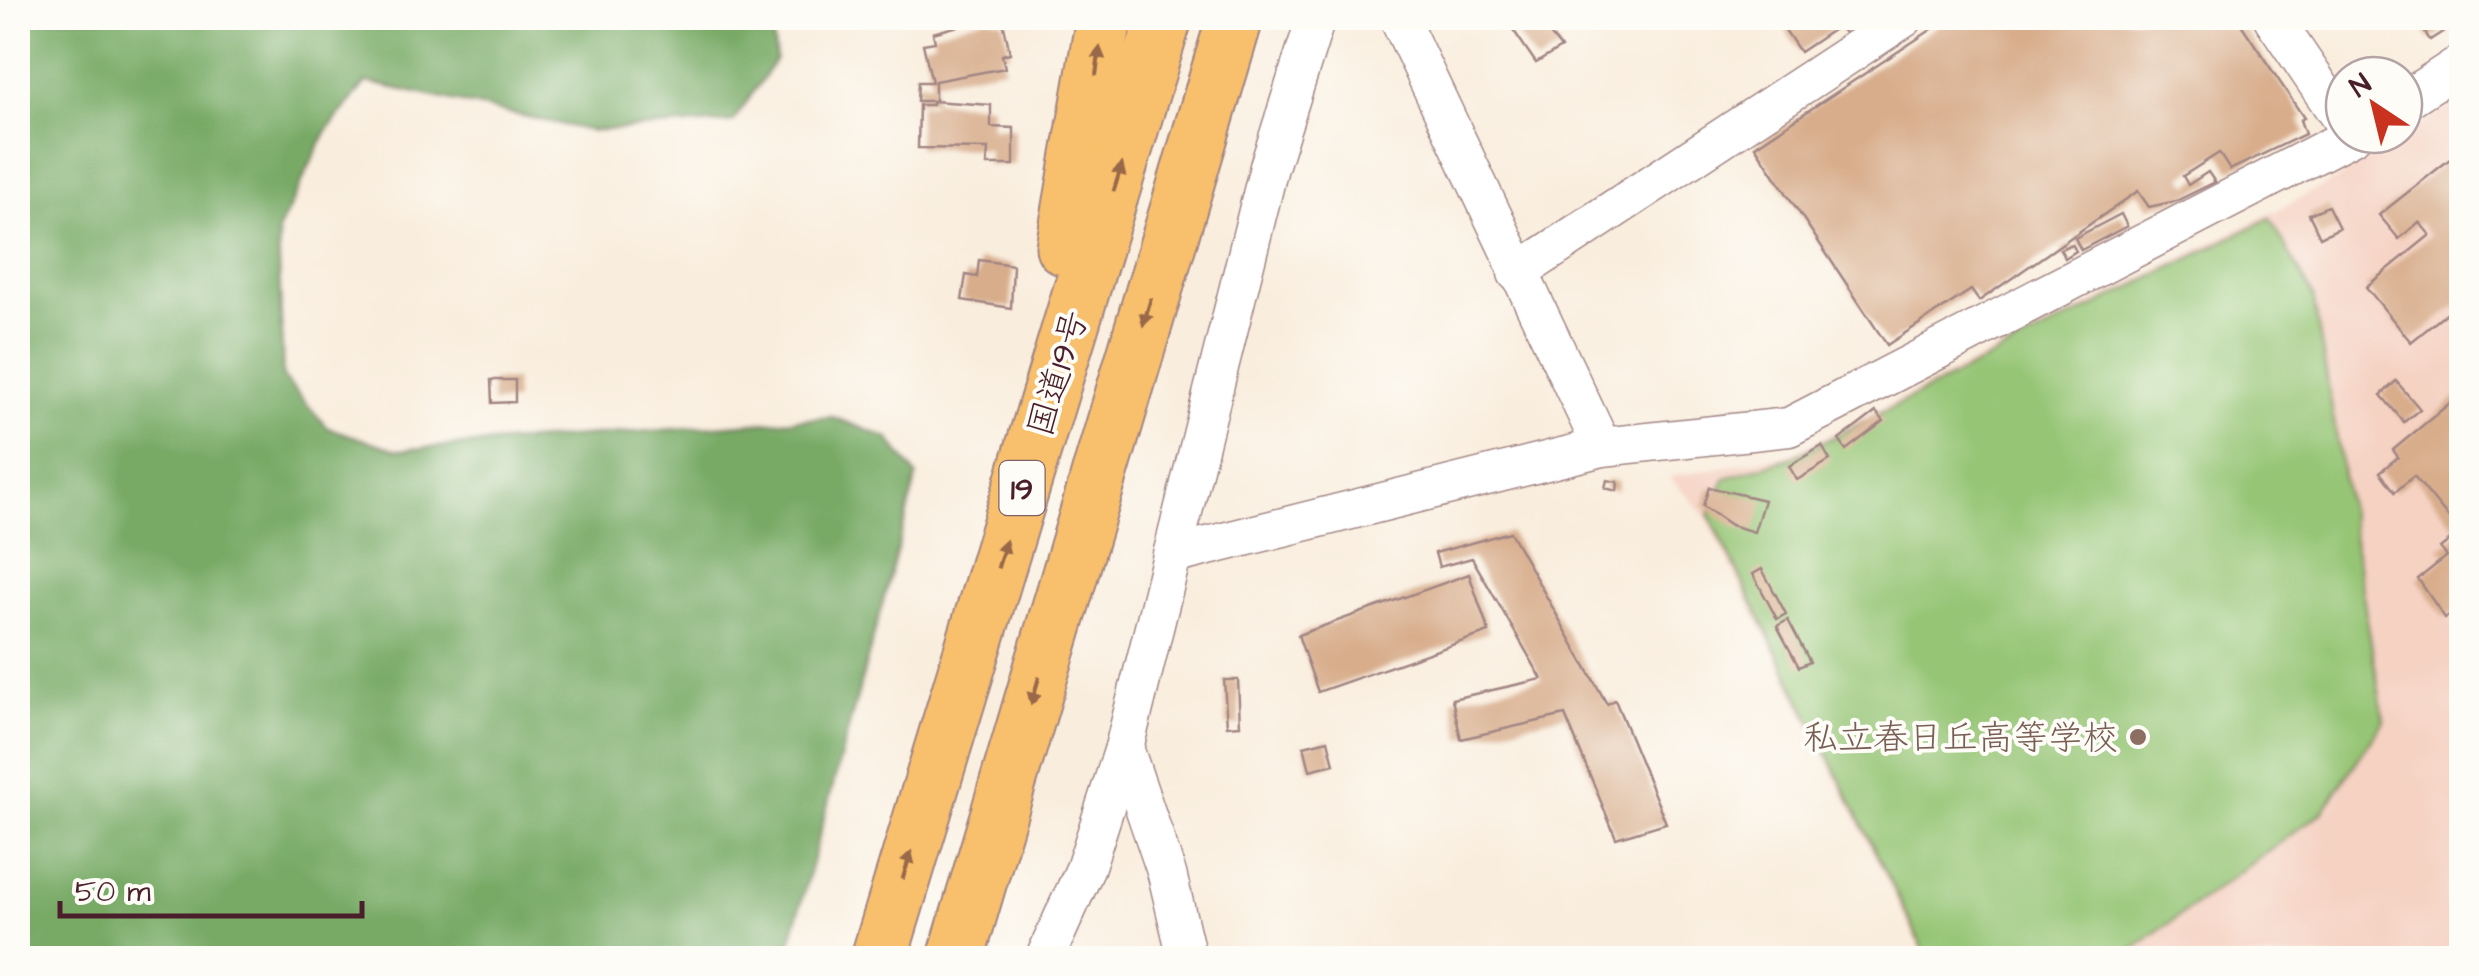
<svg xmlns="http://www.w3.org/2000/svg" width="2479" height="976" font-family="'Architects Daughter','Klee One',sans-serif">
<rect width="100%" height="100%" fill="#fdfcf7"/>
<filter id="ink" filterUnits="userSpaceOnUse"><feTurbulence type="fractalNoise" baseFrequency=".01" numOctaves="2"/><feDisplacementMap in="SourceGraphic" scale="20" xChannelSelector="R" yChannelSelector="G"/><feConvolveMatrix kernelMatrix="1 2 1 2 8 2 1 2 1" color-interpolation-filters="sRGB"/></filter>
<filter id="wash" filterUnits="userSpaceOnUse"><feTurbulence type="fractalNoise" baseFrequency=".0048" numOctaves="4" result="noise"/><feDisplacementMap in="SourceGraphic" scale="40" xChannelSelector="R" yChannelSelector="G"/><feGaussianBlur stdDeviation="2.25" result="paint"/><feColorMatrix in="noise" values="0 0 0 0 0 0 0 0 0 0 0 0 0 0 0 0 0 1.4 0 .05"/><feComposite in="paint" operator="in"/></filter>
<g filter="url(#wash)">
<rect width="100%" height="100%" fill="#f9eddd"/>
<polygon fill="#f5d2c2" points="2461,98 2461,958 1925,958 1706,516 1669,477 1791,454 2336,180"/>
<polygon fill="#95c574" stroke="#707250" stroke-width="2.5" points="2270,218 2313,296 2384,721 2322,812 2121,958 1928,958 1709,514 1726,478 1793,457"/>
<polygon fill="#78aa66" stroke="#616448" stroke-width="2.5" points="18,18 771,18 776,59 733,122 591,131 366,82 326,132 278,231 283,377 328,428 397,450 833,417 888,438 917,476 786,958 18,958"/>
<g id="blocks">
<g fill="#d8ad8c">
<polygon points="987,18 1003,21 1010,53 1002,55 1005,68 935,81 935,101 917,101 918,82 932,82 923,44 935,42 933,33"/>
<polygon points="1505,18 1537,18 1561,48 1536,63"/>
<polygon points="1777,18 1869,18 1870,20 1846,36 1839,26 1800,52"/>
<polygon points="1949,18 2237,18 2304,118 2300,120 2305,134 2230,170 2219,153 2183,176 2188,185 2208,172 2215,182 2176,201 2149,207 2138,191 1979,301 1971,290 1887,345 1755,146"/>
<polygon points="2415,18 2435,18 2444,31 2430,40"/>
<polygon points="932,101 991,105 991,127 1014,128 1014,165 987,165 988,149 918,148 919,105 932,105"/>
<polygon points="2450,159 2462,173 2462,301 2411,342 2366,287 2430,235 2419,222 2399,239 2379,215"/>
<polygon points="2328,206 2339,228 2320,237 2309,214"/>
<polygon points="2121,214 2127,226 2081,250 2075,238"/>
<polygon points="2072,244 2076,251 2065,258 2060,249"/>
<polygon points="979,260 1013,265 1011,308 962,300 966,275 977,277"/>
<polygon points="491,380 515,380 515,402 492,403"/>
<polygon points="2396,381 2420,409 2404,422 2381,395"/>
<polygon points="2462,393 2462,618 2455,611 2445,618 2418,579 2447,556 2440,548 2460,532 2414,476 2395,492 2380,472 2398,457 2393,450"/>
<polygon points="1876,412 1884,421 1846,450 1839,440"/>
<polygon points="1822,446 1830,460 1797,480 1789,466"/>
<polygon points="1607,480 1618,482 1617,491 1605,488"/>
<polygon points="1709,487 1764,500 1754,532 1731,525 1703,506"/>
<polygon points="1510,532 1607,704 1615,700 1666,823 1616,838 1565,715 1461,739 1452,699 1542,679 1472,558 1439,567 1435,553"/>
<polygon points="1762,569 1786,614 1777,619 1753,574"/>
<polygon points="1469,574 1489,632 1318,692 1298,635"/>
<polygon points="1788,620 1810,662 1799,667 1777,626"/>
<polygon points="1224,680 1238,680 1240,725 1227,726"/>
<polygon points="1328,740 1334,764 1310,770 1304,746"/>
</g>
</g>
</g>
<g filter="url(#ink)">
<use href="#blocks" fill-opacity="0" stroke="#a28684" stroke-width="2.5"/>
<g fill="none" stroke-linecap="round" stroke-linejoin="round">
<g stroke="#a28684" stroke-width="41">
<g id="minor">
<polyline points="1399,18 1602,447"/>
<polyline points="2273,18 2344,123"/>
<polyline points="2404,101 2462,63"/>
<polyline points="1517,273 1904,18"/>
<polyline points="1172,555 1602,447 1789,427 2353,135"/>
<polyline points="1045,958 1085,869 1124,748"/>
<polyline points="1187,958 1167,874 1124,748 1269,167 1316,18"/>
</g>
</g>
<g stroke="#a28684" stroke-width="59">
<g id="trunk">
<polyline points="1064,247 1104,18"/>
<polyline points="879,958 1164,18"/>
<polyline points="956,958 1235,18"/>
</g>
</g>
<use href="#minor" stroke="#fff" stroke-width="38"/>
<use href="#trunk" stroke="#f8bf6c" stroke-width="55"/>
</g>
<defs><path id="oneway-solid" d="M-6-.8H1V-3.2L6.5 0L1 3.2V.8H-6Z" transform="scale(2.5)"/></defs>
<g fill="#986748">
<use href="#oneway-solid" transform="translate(1098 61) rotate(-82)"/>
<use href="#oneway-solid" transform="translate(1118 177) rotate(-73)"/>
<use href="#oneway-solid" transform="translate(1147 312) rotate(106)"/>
<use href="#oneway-solid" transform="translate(1002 554) rotate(-73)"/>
<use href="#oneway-solid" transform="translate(1035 691) rotate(106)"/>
<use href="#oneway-solid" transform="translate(907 865) rotate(-73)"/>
</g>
</g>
<circle fill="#8d6e63" stroke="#fdfcf7" stroke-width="4" cx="2138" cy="737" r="10"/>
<g text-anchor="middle" stroke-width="8" stroke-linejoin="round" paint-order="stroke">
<rect fill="#fdfcf7" stroke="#806168" stroke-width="2.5" x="999.5" y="461" width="45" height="54" rx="8"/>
<g font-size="32" font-weight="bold" fill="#4a1f2b">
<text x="1022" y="499">19</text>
</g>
<g font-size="35" fill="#4a1f2b" stroke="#fdfcf7">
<text transform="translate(1057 373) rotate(-73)" y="12">国道19号</text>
</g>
<g font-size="35" fill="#785e54" stroke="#fdfcf7" text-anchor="end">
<text x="2118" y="749">私立春日丘高等学校</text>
</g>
</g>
<rect width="2479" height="976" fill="none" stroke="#fdfcf7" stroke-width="60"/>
<g transform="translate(2374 105) rotate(325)"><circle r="48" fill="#fdfcf7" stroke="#b5a4a5" stroke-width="2.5"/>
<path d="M0-8L18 38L0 25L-18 38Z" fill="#c8321e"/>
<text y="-15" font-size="28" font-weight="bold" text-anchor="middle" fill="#4a1f2b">N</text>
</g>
<path d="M60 901v15h302v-15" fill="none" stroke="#4a1f2b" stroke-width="5"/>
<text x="75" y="901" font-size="30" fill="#4a1f2b" stroke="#fdfcf7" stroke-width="8" paint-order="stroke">50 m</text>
</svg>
